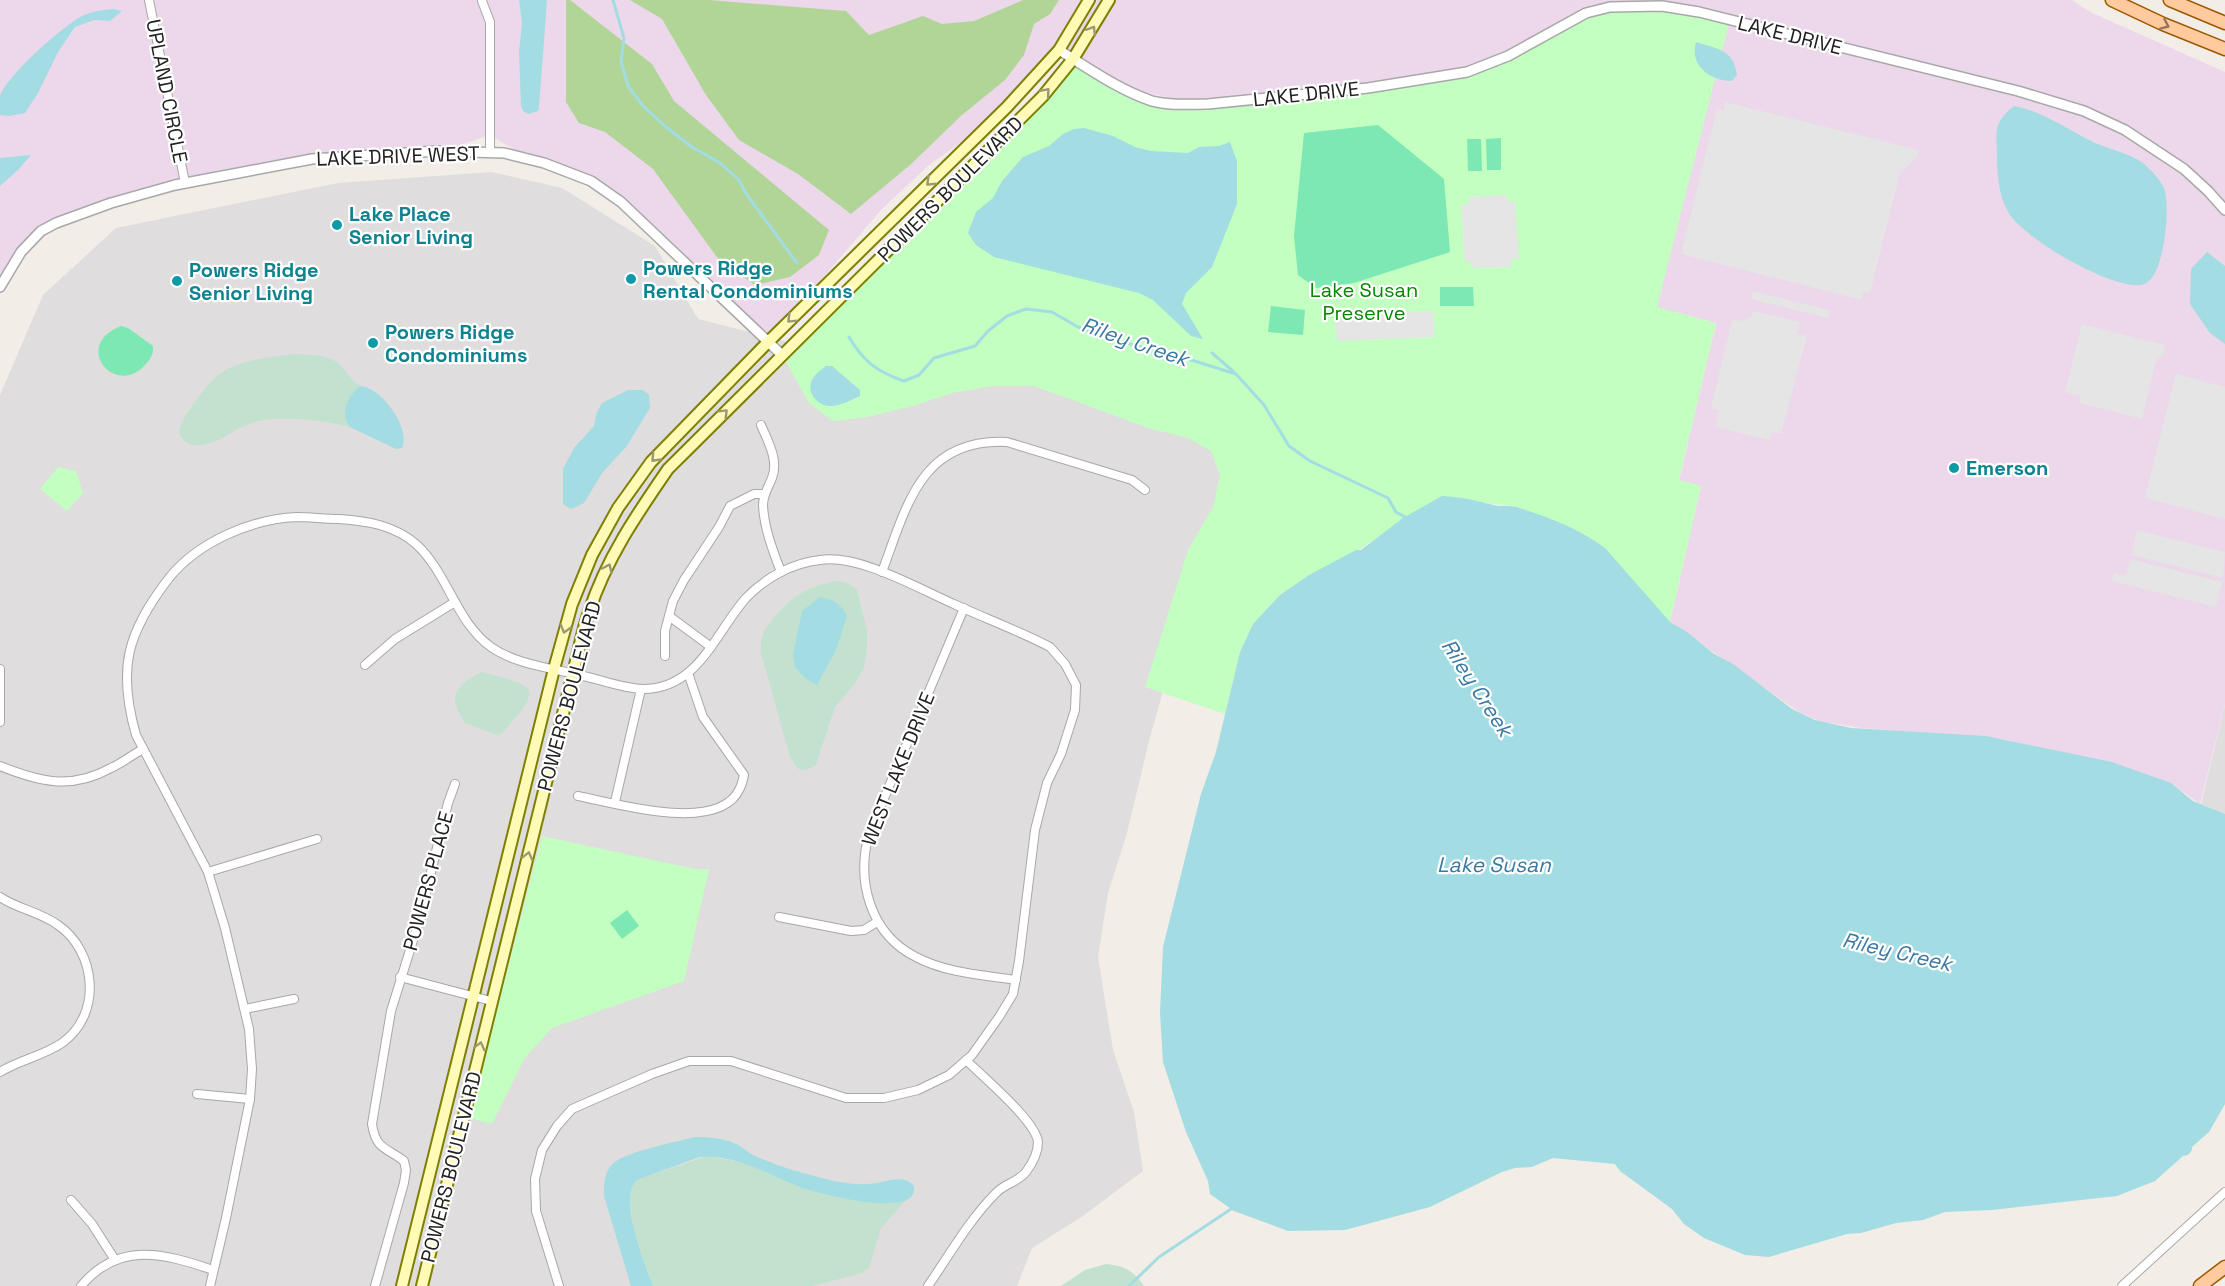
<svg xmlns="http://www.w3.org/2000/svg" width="2225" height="1286" font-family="'Space Grotesk',sans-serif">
<rect width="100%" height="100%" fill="#f2ede6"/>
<g fill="#dfddde">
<polygon points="492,172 562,188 655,246 698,319 831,353 1129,367 1237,466 1178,639 1150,737 1127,833 1108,893 1098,957 1113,1050 1134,1112 1143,1171 1083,1216 1032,1248 1017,1286 0,1286 0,395 43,295 116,228 338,183"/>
<polygon points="2225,705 2225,814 2201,804"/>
</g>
<polygon fill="#ecd8ea" points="0,0 2072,0 2090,12 2225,72 2225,704 2200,804 2175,786 2003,739 1861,728 1819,721 1799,712 1670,622 1701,486 1679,481 1716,323 1657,308 1468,72 1196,104 1123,87 1059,50 1003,112 929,165 881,210 767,343 640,220 574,174 529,159 490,135 443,151 265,168 119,201 36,236 15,261 0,294"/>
<g fill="#b0d597">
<polygon points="566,0 570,0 652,64 674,101 829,230 819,255 790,277 755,285 719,260 653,169 605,132 579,123 566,102"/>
<polygon points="630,0 709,0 846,11 869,35 923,16 942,24 974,21 1023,0 1059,0 1050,14 1034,24 1024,55 1005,80 962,115 910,165 851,214 798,174 739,140 706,95 662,19"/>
</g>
<g fill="#c2e2cf">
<path d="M295,354C313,355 332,354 344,369C350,376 352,381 360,386L355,390L346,422L350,427C323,420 278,414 251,423C233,429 206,453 188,443C183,440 178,435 180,428C182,417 208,383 217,376C221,373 227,369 233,367C250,358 276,357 295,354Z"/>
<path d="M838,581L850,584L857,590L867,630V648L864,667L856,682L835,707L816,764C800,777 796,768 789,753L762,657C761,650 760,644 762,638C763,631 767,627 771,622C788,598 809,585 838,581Z"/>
<path d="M482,672C493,675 521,681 528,689C536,699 506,728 499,736L464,722C461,716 455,706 455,699C455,687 473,675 482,672Z"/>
<polygon points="707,1156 744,1163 805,1188 890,1204 904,1202 881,1228 869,1268 862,1273 813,1286 653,1286 634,1234 629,1192 631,1185 637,1180"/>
<path d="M1106,1264C1125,1266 1132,1270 1144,1286H1061L1085,1270Z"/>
</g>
<g fill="#c2ffc0">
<polygon points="1662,6 1730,20 1657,307 1716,323 1679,480 1701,486 1670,622 1513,506 1486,503 1380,536 1347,557 1309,575 1280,595 1253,624 1240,652 1225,714 1145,687 1188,550 1213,507 1220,475 1211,451 1188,438 1148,428 1034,386 993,386 952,393 913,406 867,417 833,421 809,403 782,355 1073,59 1153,101 1181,105 1467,72 1586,13"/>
<polygon points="58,467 76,471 83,493 67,511 40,489"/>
<polygon points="542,836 695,869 709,869 684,981 552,1028 524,1059 492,1124 469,1118"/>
</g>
<g fill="#7de8b3">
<polygon points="1378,125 1444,179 1450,252 1354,283 1316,288 1298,275 1294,236 1304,133"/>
<polygon points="1501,138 1501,170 1487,170 1486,139"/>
<polygon points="1467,139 1481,139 1482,171 1468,171"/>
<polygon points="1440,287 1473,287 1474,306 1440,306"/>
<polygon points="1271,306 1305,310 1303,335 1268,332"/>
<path d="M121,326L128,328L153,346C154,354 150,360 144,366C114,397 72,345 121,326Z"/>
<polygon points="627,910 639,926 622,939 610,923"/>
</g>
<g fill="#e5e5e5">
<polygon points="1725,102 1919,150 1917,157 1900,173 1870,293 1863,292 1862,300 1681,254 1717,109 1724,111"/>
<polygon points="1507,195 1506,201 1515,201 1519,259 1512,259 1511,267 1473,268 1472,262 1465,262 1461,205 1469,204 1469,197"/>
<polygon points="1753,291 1830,310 1828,318 1751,299"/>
<polygon points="1433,311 1434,337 1337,341 1335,315"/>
<polygon points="1753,311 1800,322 1797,334 1807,336 1781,434 1772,432 1770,440 1715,427 1719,410 1711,408 1732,320 1740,321 1752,317"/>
<polygon points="2082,324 2165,345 2164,353 2156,361 2142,419 2079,403 2081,396 2065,392"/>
<polygon points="2176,374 2225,387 2225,519 2145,498"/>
<polygon points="2137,530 2225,552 2223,578 2131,555"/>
<polygon points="2130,559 2222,582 2216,607 2112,581 2114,573 2126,576"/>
</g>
<g fill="#a3dce3">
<polygon points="519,0 547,0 539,107 538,111 528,114 523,111 521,106 519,52 522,23"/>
<path d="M114,9L122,11L110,21L94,20L75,27L58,52L38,93L25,113L9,116L0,115C0,110 0,102 0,97C4,78 64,25 82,16C93,11 103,10 114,9Z"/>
<path d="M1696,42C1718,49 1734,50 1737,75L1732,81C1711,81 1689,66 1696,42Z"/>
<path d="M2014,106C2041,111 2064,127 2089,140C2105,149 2128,152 2143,163C2150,169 2160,179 2164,188C2169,202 2166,237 2162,251C2160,262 2154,283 2141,285C2110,289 2023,238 2008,212C1998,194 1997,173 1997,154C1996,130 1994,122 2014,106Z"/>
<polygon points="1084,128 1113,136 1135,147 1151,151 1188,153 1199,147 1219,146 1230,142 1237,161 1237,204 1212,267 1186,293 1182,304 1203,339 1191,336 1153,300 1139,293 994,257 976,245 968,233 976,212 993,198 1002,181 1023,157 1049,146 1063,134 1074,129"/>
<polygon points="31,155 18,170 0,186 0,158"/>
<polygon points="2207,252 2225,266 2225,344 2210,333 2190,304 2191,269"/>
<path d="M826,366H832L860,390V396C851,400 842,405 832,406C818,407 806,393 812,380C815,374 821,370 826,366Z"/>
<path d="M360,386C381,387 411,428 402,448L396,449L350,427C339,414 348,395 360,386Z"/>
<polygon points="628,390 643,390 649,395 650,408 626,447 602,473 584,503 571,509 563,504 563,469 574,448 594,426 597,412 602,403"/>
<path d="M1442,496C1462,497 1474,500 1493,505C1500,507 1509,505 1516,507C1546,516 1580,529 1605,548L1670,622L1687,632L1714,654L1733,664L1792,709L1815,720L1851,728L1986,736L2112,762L2171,783L2193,801L2225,814V1104L2209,1132L2192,1147V1150L2188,1155L2183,1156L2155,1181L2117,1196L1992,1210L1945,1212L1923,1220L1896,1223L1861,1233L1847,1234L1769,1257L1745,1255L1704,1238L1684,1224L1672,1209L1620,1171L1615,1164L1553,1158L1532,1167L1515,1168L1502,1172L1430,1207L1345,1230L1288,1231L1234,1211L1210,1194L1208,1181L1186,1132L1163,1062L1160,1012L1163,947L1201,794L1216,752L1240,652L1253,624L1280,595L1309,575L1356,550H1361L1403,518Z"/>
<path d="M820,597C833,599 841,604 847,616L836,650L817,685L805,678L795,667L793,654L802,611Z"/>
<path d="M695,1137C709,1137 724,1138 736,1144C743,1147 748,1153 755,1156C778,1166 801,1173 826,1179C838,1182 854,1185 867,1184C883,1184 902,1172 914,1186C914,1191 914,1195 910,1198C894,1212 826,1195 805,1189C785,1182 766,1171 745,1164C731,1159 713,1155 699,1157L637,1180C617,1197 645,1264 653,1286H631L604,1196C604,1184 604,1170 615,1162C629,1151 676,1142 695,1137Z"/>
</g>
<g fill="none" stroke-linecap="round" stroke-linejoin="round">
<g stroke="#a3dce3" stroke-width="3">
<polyline points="613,0 624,38 621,61 628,86 643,106 666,127 692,147 720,163 738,179 747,195 797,263"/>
<path d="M849,337C863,361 877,372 904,381L919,375L934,358L975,346L988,331L1007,316L1026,309L1052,312L1078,327L1111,339L1185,358L1236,374L1264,405L1289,446L1310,461L1388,498L1396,512L1405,517L1406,520"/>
<polyline points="1212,353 1234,372"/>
<polyline points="1129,1286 1159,1257 1234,1207"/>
</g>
<g stroke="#a8a8a8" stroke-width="10">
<g id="minor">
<polyline points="149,0 185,183"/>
<polyline points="482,1 490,22 490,153"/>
<path d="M761,425C768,442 779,460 772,478C768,488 763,495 763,505C764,528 773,551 781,572"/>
<path d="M882,572C907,505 921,438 1007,442L1132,480L1145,490"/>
<path d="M964,608L869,834C856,881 870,934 916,957C946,973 983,975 1016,980"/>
<polyline points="669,616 711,647"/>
<polyline points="665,656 665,631 673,601 684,580 719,527 730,506 754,494 764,494"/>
<polyline points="365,665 395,639 455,602"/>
<polyline points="0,669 0,722"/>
<path d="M0,766C40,782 71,790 111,768C122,763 132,755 143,749"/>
<path d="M578,796C615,803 720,835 740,788C742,784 743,779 744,775L703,717L688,673"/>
<polyline points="615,802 641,689"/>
<polyline points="208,872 317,839"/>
<path d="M0,897C18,909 40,912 58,925C96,951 103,1014 62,1043C43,1056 19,1060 0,1072"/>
<polyline points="779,917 851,931 864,930 877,922"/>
<polyline points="400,977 491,1001"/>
<polyline points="245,1009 294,999"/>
<polyline points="197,1094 250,1099"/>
<polyline points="71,1200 92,1224 115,1260"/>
<path d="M81,1286C119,1241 163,1253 213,1270"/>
<path d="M210,1286L226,1218L250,1099L252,1069L249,1029L225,928L208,872L136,735C117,668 127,633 169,578C198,542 251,519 297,517C310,517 325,519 339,519C367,521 395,525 417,545C448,574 456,622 491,647C517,665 553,668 583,676C602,680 622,688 642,689C698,690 715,633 746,598C765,578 792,563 820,560C860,554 919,589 956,605C987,619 1019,631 1050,647L1065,664L1076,685L1075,710L1061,754L1047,783L1035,830L1019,961L1013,994L999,1017L972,1055L949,1075L918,1090L884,1098H846L731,1061H689L652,1074L572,1109L557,1126L542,1150L535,1179L536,1211L559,1286"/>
<path d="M375,1286L404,1183L406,1170L404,1161C386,1147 376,1150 372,1124L391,1011L419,921L448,803L455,784"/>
<path d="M928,1286C950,1254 969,1220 996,1193C1004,1184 1018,1182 1026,1172C1032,1164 1038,1153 1038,1142C1036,1121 982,1076 966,1060"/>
<polyline points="2122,1286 2225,1192"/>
</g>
</g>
<g stroke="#a8a8a8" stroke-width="12">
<g id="tertiary">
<path d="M1059,50C1088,68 1119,90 1152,101C1170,106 1190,104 1208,104L1368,88L1467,72L1508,56L1586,13L1610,7L1662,6L1699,12L2018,91L2084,111L2125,130L2184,169L2208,191L2225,210"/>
<polyline points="0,287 21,252 41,231 56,223 111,203 175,185 312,159 437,151 504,153 544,163 591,181 621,202 782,355"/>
</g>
</g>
<g stroke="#7f7f00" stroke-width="14">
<g id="secondary">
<polyline points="402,1286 554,669 572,604 592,555 618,508 651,462 767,343 1007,107 1059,50 1089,0"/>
<path d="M422,1286L576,661C580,645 583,628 589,612C606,559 637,514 668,469L1043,96L1073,59L1109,0"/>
</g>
</g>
<g stroke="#9d5800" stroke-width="15">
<g id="primary">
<polyline points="2112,0 2163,24 2225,49"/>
<polyline points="2170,0 2225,23"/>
<polyline points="2200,1286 2225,1267"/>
</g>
</g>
<use href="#minor" stroke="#fff" stroke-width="8"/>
<use href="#tertiary" stroke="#fff" stroke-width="9"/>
<use href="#secondary" stroke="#fffbb7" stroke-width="10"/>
<use href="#primary" stroke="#ffcb9e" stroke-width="12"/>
</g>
<defs><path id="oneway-chevron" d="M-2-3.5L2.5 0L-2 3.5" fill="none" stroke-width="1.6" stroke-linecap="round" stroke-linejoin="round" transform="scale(1.5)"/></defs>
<use stroke="#907660" href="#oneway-chevron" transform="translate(2165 25) rotate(24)"/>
<g stroke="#9b9974">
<use href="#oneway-chevron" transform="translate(1092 30) rotate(-58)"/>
<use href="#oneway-chevron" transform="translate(1046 92) rotate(-49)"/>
<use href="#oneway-chevron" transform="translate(930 182) rotate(136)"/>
<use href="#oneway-chevron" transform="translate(791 319) rotate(135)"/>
<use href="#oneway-chevron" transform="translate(724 413) rotate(-45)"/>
<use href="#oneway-chevron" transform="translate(655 458) rotate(133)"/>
<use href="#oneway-chevron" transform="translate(608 568) rotate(-65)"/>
<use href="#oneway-chevron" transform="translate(565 629) rotate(106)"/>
<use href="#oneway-chevron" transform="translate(528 856) rotate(-76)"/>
<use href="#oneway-chevron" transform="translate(480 1046) rotate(-76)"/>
</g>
<g fill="#0f9aa8" stroke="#fff" stroke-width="2">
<circle cx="337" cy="225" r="6"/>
<circle cx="631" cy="279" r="6"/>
<circle cx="177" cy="281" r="6"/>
<circle cx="373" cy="343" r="6"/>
<circle cx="1954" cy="468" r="6"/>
</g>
<g text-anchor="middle" stroke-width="4.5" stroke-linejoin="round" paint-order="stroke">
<g font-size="20" fill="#212121" stroke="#fff">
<text transform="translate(1790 35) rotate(14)" y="7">LAKE DRIVE</text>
<text transform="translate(167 91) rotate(79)" y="7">UPLAND CIRCLE</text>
<text transform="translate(1306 94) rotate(-6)" y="7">LAKE DRIVE</text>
<text transform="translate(398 156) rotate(-2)" y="7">LAKE DRIVE WEST</text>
<text transform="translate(950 189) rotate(-45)" y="7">POWERS BOULEVARD</text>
<text transform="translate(569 696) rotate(-75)" y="7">POWERS BOULEVARD</text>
<text transform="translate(898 769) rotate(-68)" y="7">WEST LAKE DRIVE</text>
<text transform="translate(428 881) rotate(-75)" y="7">POWERS PLACE</text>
<text transform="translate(451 1167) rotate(-76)" y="7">POWERS BOULEVARD</text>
</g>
<g font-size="20" font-weight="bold" fill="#0d838f" stroke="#fff" text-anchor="start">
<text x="349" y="221">Lake Place<tspan x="349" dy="23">Senior Living</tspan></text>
<text x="643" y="275">Powers Ridge<tspan x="643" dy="23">Rental Condominiums</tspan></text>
<text x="189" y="277">Powers Ridge<tspan x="189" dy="23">Senior Living</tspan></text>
<text x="385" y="339">Powers Ridge<tspan x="385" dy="23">Condominiums</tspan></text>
<text x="1966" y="475">Emerson</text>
</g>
<g font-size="20" fill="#058701" stroke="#fff">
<text x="1364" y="297">Lake Susan<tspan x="1364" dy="23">Preserve</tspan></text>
</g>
<g font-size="21" font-style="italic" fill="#3b79a2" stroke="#fff">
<text transform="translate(1135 342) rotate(19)" y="7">Riley Creek</text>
<text transform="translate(1477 688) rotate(57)" y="7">Riley Creek</text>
<text x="1494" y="872">Lake Susan</text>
<text transform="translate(1897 952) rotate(13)" y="7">Riley Creek</text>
</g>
</g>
</svg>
